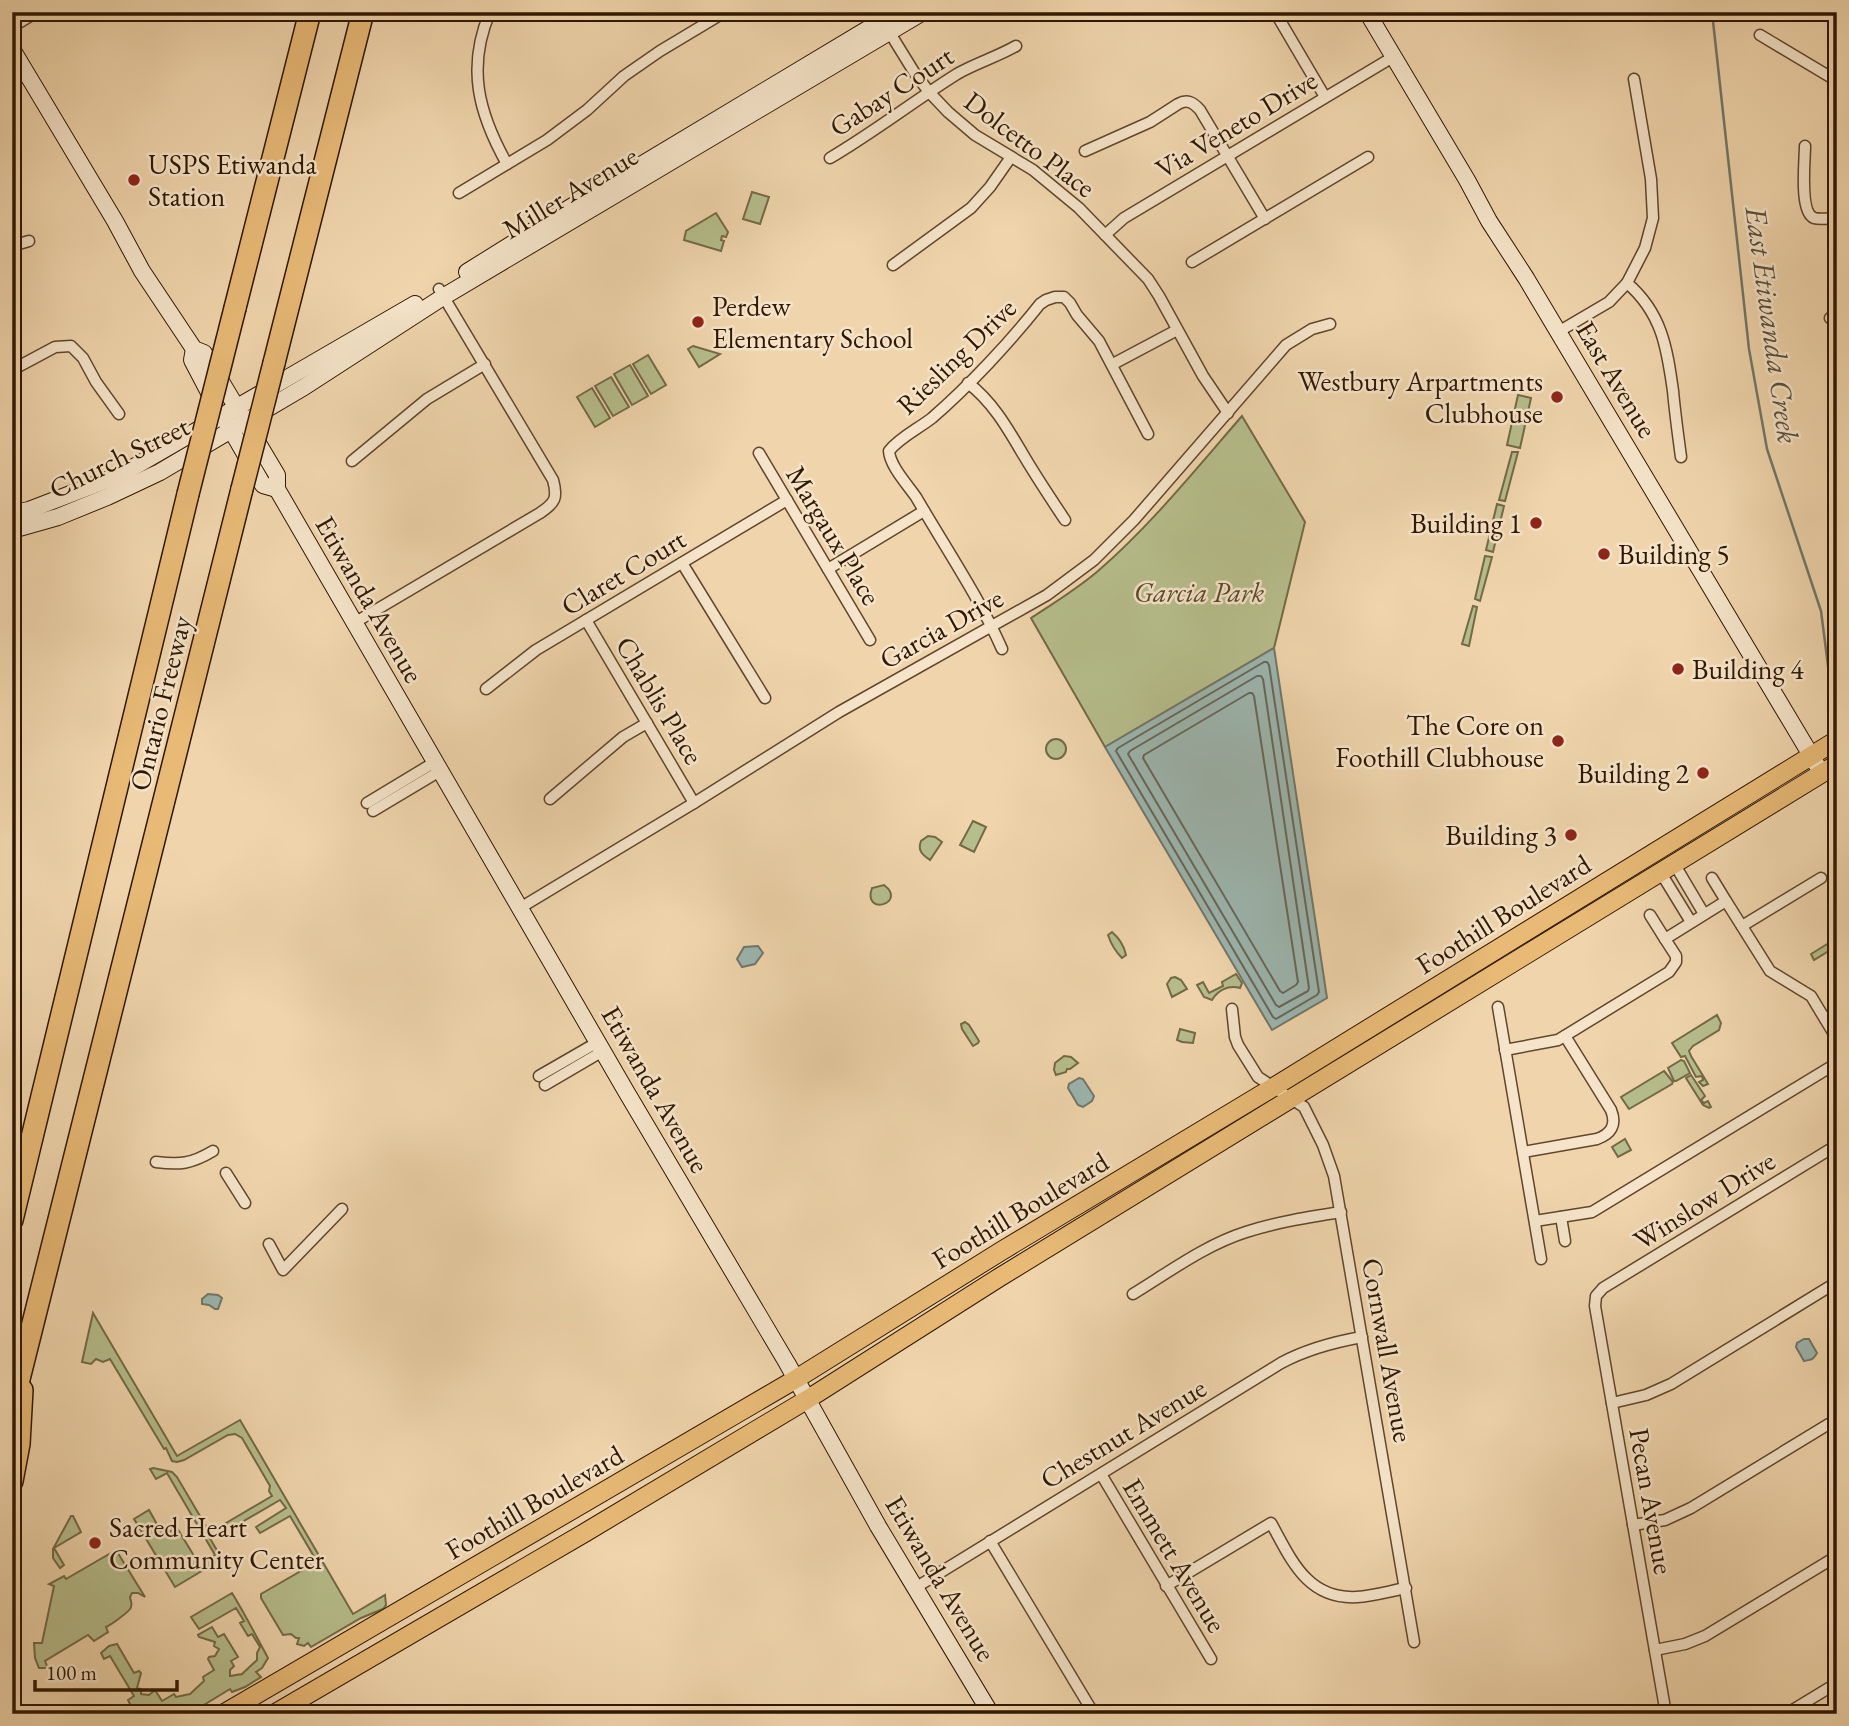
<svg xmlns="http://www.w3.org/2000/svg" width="1849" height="1726" font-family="'EB Garamond',serif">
<rect width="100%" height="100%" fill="#f0d5ac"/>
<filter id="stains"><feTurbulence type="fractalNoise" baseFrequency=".00286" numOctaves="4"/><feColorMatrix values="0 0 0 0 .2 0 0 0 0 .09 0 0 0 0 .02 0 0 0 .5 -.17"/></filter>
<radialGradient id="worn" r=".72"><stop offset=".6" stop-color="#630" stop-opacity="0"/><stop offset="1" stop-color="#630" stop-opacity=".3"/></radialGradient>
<g fill="#b6be8c" stroke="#736a46" stroke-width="2">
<polygon points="752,192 769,197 760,224 743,219"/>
<polygon points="716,213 728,232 726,237 722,236 721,240 724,241 721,251 684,240 686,231"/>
<polygon points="693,346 720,354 699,367 688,349"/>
<polygon points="648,355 666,385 651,394 633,364"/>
<polygon points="630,365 648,396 632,405 614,374"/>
<polygon points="611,377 629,407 613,416 595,386"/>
<polygon points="592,388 610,418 595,427 577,397"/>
<polygon points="1518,395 1531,398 1520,448 1507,445"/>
<path d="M1242,416L1305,522L1274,648L1105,747L1031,618C1054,603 1077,589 1098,571C1151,525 1196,469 1242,416Z"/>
<polygon points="1512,452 1518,452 1505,501 1499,500"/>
<polygon points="1497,504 1504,506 1493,552 1486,550"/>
<polygon points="1485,556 1492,557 1480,601 1475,599"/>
<polygon points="1473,606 1477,607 1469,646 1462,644"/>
<circle cx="1056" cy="749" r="10"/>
<polygon points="973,821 986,827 974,852 960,845"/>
<path d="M928,836L935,837L942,842L930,860C923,855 917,851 921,841Z"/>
<path d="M884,885C908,903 862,917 872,888Z"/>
<path d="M1112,932C1120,939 1124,945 1126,955L1122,958C1115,951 1111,944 1108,935Z"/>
<polygon points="1837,938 1837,946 1814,960 1811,954"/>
<path d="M1236,974L1242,983L1240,988C1228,985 1218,990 1212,1000L1204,997L1197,985L1203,982L1209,993L1223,986L1222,982Z"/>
<polygon points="1175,977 1181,980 1187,989 1172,997 1167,984 1171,978"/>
<polygon points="1717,1015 1721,1023 1719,1030 1693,1046 1689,1051 1691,1056 1708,1084 1703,1086 1699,1082 1703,1080 1702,1076 1696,1077 1685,1056 1681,1057 1672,1043"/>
<polygon points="965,1022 969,1025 979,1041 978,1043 973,1046 962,1029 961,1024"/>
<polygon points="1180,1029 1195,1033 1193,1043 1182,1042 1177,1040"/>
<polygon points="1064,1056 1071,1057 1078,1063 1070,1069 1067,1069 1066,1072 1056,1075 1054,1070 1055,1063"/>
<polygon points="1681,1060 1684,1061 1690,1073 1676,1081 1674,1081 1668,1068"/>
<polygon points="1664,1071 1673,1082 1672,1084 1629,1109 1621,1097"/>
<polygon points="1691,1075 1705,1096 1701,1100 1704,1103 1708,1101 1711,1107 1709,1108 1703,1105 1686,1078"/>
<polygon points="1625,1139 1631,1150 1618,1157 1612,1147"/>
<polygon points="93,1313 177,1456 240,1420 353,1614 385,1595 386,1605 383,1609 361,1618 311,1647 308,1643 304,1646 297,1644 299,1638 296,1638 291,1634 283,1635 261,1598 261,1594 313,1564 319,1565 290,1516 260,1533 256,1527 286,1508 280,1500 230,1529 226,1523 272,1496 269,1491 270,1486 242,1438 235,1434 228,1435 184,1460 177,1462 172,1461 166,1448 164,1449 110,1359 103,1362 96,1359 91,1364 82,1362"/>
<polygon points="153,1468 172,1472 177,1477 210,1533 208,1535 222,1559 175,1587 134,1519 149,1510 163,1535 177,1528 199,1564 215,1555 167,1473 156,1479 150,1469"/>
<polygon points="71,1516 73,1516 81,1532 54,1548 64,1565 60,1568 53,1558 53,1549"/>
<path d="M116,1550L145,1597L138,1593H132L130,1597C131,1602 133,1605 130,1609C127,1613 111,1625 106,1627L108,1632L94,1641L88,1635L45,1661L47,1666L46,1668H39L35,1658L34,1643H42L54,1586L49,1584L64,1576L66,1579Z"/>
<path d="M232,1593C245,1614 256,1636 268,1658L262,1668L256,1672L261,1677L245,1687L232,1692L230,1689L189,1714H123L132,1708L128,1700L134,1696L110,1656L104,1659L101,1653L109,1646L117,1644L134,1673L139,1671L141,1673L137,1688L141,1689V1694L149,1695L155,1690L162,1701L174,1694L176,1697L190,1694L204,1681L203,1677L214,1670L208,1659L209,1657L215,1656L219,1649L214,1646L215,1642L199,1637L198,1635L212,1627L218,1637L224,1634L238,1657L231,1661L234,1666L230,1670V1676L242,1674L257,1660V1653L260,1647L252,1634L248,1636L240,1623L244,1621L236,1608L199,1629L191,1617Z"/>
</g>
<g fill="#9cb7b1" stroke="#71776a" stroke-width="2">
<polygon points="1274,648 1327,998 1272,1030 1105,747"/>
<polygon points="758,946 763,953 755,964 742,967 737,959 744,947"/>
<polygon points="1079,1078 1083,1079 1094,1096 1092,1101 1083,1107 1078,1105 1068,1088 1069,1084"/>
<polygon points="208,1294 218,1295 222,1298 218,1309 215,1309 209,1305 202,1304 202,1299"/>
<path d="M1804,1339H1809L1817,1353C1812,1361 1812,1359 1804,1361L1796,1347L1797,1343Z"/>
</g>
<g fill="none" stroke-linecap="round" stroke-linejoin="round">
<g stroke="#666758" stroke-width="2">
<polygon points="1264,662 1267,662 1269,665 1319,992 1317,995 1276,1019 1273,1017 1116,751 1118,748"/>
<polygon points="1257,676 1261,676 1263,679 1309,988 1308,991 1279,1007 1276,1005 1128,754 1130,751"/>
<polygon points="1249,693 1252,693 1254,696 1298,982 1296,985 1283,993 1280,991 1143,758 1144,755"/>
</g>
<polyline stroke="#71776a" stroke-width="2.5" points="1712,12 1749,349 1767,449 1821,611 1835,720"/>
<g stroke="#60462b" stroke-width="13">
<g id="minor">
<path d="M490,12C466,68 479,114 507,164"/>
<polyline points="877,12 914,72 929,92 948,112 975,135 1033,170 1079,208 1148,279 1159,296 1203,376 1228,413"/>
<polyline points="1275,12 1325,97"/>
<polyline points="1371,20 1383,12"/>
<polyline points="12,27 37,12"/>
<polyline points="1760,35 1837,81"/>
<path d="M1805,146C1805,160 1799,212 1814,218C1820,220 1830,218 1837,218"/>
<path d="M1085,151L1150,122L1178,104C1187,99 1193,102 1200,110L1265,219"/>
<path d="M830,158C874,132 914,101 957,74C976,63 997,57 1016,46"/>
<polyline points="459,193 547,140 587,110 624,76 660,51 725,12"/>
<polyline points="1105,235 1124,218 1393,57"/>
<polyline points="12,246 29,241"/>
<polyline points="1192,262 1368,157"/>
<polyline points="893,265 971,208 990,187 1011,157"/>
<path d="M1627,283C1662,313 1667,348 1673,391C1675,413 1678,435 1681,457"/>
<polyline points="1830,318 1837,320"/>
<polyline points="1558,332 1609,302 1627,283 1645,248 1653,218 1651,179 1634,79"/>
<polyline points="1113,364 1177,330"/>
<polyline points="12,370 55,347 71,346 83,358 96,382 119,414"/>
<path d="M968,383C993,402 1008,429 1024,456C1037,478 1051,499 1065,520"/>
<polyline points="759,453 870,640"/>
<polyline points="352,461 427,399 485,364"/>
<polyline points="682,563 765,698"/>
<polyline points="828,569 924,511"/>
<polyline points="586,620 694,803"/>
<path d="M354,623L540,513C555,503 558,498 553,480L439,289"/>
<path d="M1002,649C979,597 945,547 916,497C907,484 890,466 889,451C900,437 918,429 932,418C969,386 1010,342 1040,304L1046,300L1055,297H1064L1070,303L1077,315L1099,341L1148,434"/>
<polyline points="486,689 536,650 787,500"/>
<polyline points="550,799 623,737 647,723"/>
<polyline points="367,803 435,762"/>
<polyline points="373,811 440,771"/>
<polyline points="1675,865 1704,914"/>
<polyline points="1661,873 1691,922"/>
<polyline points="1712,878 1726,901"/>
<polyline points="520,908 694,803 839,712 1047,595 1094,560 1134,520 1286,345 1312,329 1330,324"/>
<polyline points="1650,915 1665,939"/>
<polyline points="1742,926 1821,878"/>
<polyline points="1498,1007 1541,1259"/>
<polyline points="1232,1009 1235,1037 1238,1045 1258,1077 1304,1107 1323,1145 1334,1176 1414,1642"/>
<polyline points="1825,1019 1837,1011"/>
<polyline points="1505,1050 1558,1040 1669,972 1676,962 1676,956 1665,939 1726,901 1770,971 1811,996 1837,1039"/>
<polyline points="539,1076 598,1042"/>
<polyline points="545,1085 603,1051"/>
<path d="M1523,1152L1597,1139C1611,1134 1617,1125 1611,1110L1565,1036"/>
<path d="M156,1162C180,1165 191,1164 213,1151"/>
<polyline points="226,1173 245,1203"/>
<polyline points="1561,1217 1565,1241"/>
<polyline points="1535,1221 1592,1212 1837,1063"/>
<polyline points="269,1244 283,1270 342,1209"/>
<path d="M1133,1294C1169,1272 1205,1245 1246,1232C1277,1222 1309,1217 1341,1212"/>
<polyline points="1612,1403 1646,1395 1671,1384 1837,1282"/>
<polyline points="1101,1474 1211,1659"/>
<polyline points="1633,1525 1665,1520 1691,1508 1837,1419"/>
<polyline points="990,1541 1094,1714"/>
<path d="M1166,1586L1271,1523C1291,1559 1307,1600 1357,1597C1373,1596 1390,1591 1406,1588"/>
<path d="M915,1588L1281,1363C1307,1349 1334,1342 1362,1337"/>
<polyline points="1655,1650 1685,1644 1705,1636 1837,1556"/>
<polyline points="1666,1714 1595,1306 1596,1296 1603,1288 1837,1145"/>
<polyline points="1786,1714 1837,1683"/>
</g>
</g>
<g stroke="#301700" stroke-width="18">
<g id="secondary">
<polyline points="1367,12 1467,180 1489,221 1526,278 1818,767"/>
<polyline points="12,49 115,221 142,271 194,349 204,353 277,475 277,489 627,1093 787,1363 878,1526 991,1714"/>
<polyline points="467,272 571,207 896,12"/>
<polyline points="194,349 192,360 214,402"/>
<polyline points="226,421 263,485 277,489"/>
<polyline points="12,513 29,510 120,475 415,304"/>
<polyline points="12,530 58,517 107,497 160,472 304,387 443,297 923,12"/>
</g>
</g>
<g stroke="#301700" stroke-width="20">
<g id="primary">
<polyline points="223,1714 796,1379 1003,1250 1272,1088 1837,740"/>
<polyline points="274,1714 586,1532 808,1399 1000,1277 1837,764"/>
</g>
</g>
<g stroke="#301700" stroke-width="24">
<g id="motorway">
<polyline points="235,308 310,12"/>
<polyline points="274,363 363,12"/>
<polyline points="12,1220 188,494"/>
<polyline points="12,1407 242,489"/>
<polyline points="12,1481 19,1444 22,1390"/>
</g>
</g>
<use href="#minor" stroke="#f5e4c9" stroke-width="10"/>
<use href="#secondary" stroke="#f5e4c9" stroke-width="16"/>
<use href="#primary" stroke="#e8ba76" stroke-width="18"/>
<use href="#motorway" stroke="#e8ba76" stroke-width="21"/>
<g stroke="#301700" stroke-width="24" stroke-linecap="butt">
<g id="motorway-bridge">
<polyline points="242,489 274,363"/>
<polyline points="188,494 235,308"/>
</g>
</g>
<use href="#motorway-bridge" stroke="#e8ba76" stroke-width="21"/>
</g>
<g fill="#8f2418" stroke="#f5e4c9" stroke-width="2.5">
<circle cx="134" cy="180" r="7"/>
<circle cx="698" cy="322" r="7"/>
<circle cx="1557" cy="397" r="7"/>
<circle cx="1536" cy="523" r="7"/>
<circle cx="1604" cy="554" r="7"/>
<circle cx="1678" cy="669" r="7"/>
<circle cx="1558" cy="741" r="7"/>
<circle cx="1703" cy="773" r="7"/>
<circle cx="1571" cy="835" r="7"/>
<circle cx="95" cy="1543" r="7"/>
</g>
<g text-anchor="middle" stroke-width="5" stroke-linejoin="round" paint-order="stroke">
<g font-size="28" fill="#301700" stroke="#f5e4c9">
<text transform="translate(891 91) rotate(-33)" y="10">Gabay Court</text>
<text transform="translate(1236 124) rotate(-31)" y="10">Via Veneto Drive</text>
<text transform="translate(1030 144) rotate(37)" y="10">Dolcetto Place</text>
<text transform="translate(570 192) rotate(-31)" y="10">Miller Avenue</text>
<text transform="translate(956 356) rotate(-44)" y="10">Riesling Drive</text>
<text transform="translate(1617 379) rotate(59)" y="10">East Avenue</text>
<text transform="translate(119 457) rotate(-26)" y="10">Church Street</text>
<text transform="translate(834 535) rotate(59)" y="10">Margaux Place</text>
<text transform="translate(623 572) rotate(-31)" y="10">Claret Court</text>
<text transform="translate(370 599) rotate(60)" y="10">Etiwanda Avenue</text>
<text transform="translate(941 628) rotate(-29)" y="10">Garcia Drive</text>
<text transform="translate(660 700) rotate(59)" y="10">Chablis Place</text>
<text transform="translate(160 703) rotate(-76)" y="10">Ontario Freeway</text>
<text transform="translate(1503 914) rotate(-32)" y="10">Foothill Boulevard</text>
<text transform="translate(656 1089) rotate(60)" y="10">Etiwanda Avenue</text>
<text transform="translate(1704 1200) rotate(-32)" y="10">Winslow Drive</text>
<text transform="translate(1020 1210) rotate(-31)" y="10">Foothill Boulevard</text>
<text transform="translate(1388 1350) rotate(80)" y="10">Cornwall Avenue</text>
<text transform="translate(1123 1433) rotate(-31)" y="10">Chestnut Avenue</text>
<text transform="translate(1652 1501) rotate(80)" y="10">Pecan Avenue</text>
<text transform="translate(534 1502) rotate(-30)" y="10">Foothill Boulevard</text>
<text transform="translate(1175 1555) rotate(59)" y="10">Emmett Avenue</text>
<text transform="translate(941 1578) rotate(59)" y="10">Etiwanda Avenue</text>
</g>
<g font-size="28" fill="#301700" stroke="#f5e4c9" text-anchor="start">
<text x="148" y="174">USPS Etiwanda<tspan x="148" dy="32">Station</tspan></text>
<text x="712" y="316">Perdew<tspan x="712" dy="32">Elementary School</tspan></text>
<text x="1543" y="391" text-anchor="end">Westbury Arpartments<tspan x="1543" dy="32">Clubhouse</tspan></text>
<text x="1522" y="533" text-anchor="end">Building 1</text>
<text x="1618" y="564">Building 5</text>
<text x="1692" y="679">Building 4</text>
<text x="1544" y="735" text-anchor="end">The Core on<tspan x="1544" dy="32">Foothill Clubhouse</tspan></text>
<text x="1689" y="783" text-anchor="end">Building 2</text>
<text x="1557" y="845" text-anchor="end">Building 3</text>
<text x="109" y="1537">Sacred Heart<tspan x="109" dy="32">Community Center</tspan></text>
</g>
<g font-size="28" font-style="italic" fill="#58492a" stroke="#f5e4c9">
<text x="1199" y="602">Garcia Park</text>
</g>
<g font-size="30" font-style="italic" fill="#564f3e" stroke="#f5e4c9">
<text transform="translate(1772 325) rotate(82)" y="10">East Etiwanda Creek</text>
</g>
</g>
<rect width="1849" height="1726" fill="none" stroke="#f0d5ac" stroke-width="42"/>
<rect x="14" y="14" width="1821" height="1698" fill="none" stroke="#301700" stroke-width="3.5"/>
<rect x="21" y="21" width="1807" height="1684" fill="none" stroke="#301700" stroke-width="2"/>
<path d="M35 1680v10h142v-10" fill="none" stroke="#301700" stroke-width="3.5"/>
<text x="46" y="1680" font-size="21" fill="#301700" stroke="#f5e4c9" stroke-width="5" paint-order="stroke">100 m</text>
<rect width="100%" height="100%" filter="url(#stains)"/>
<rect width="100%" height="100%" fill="url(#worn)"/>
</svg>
